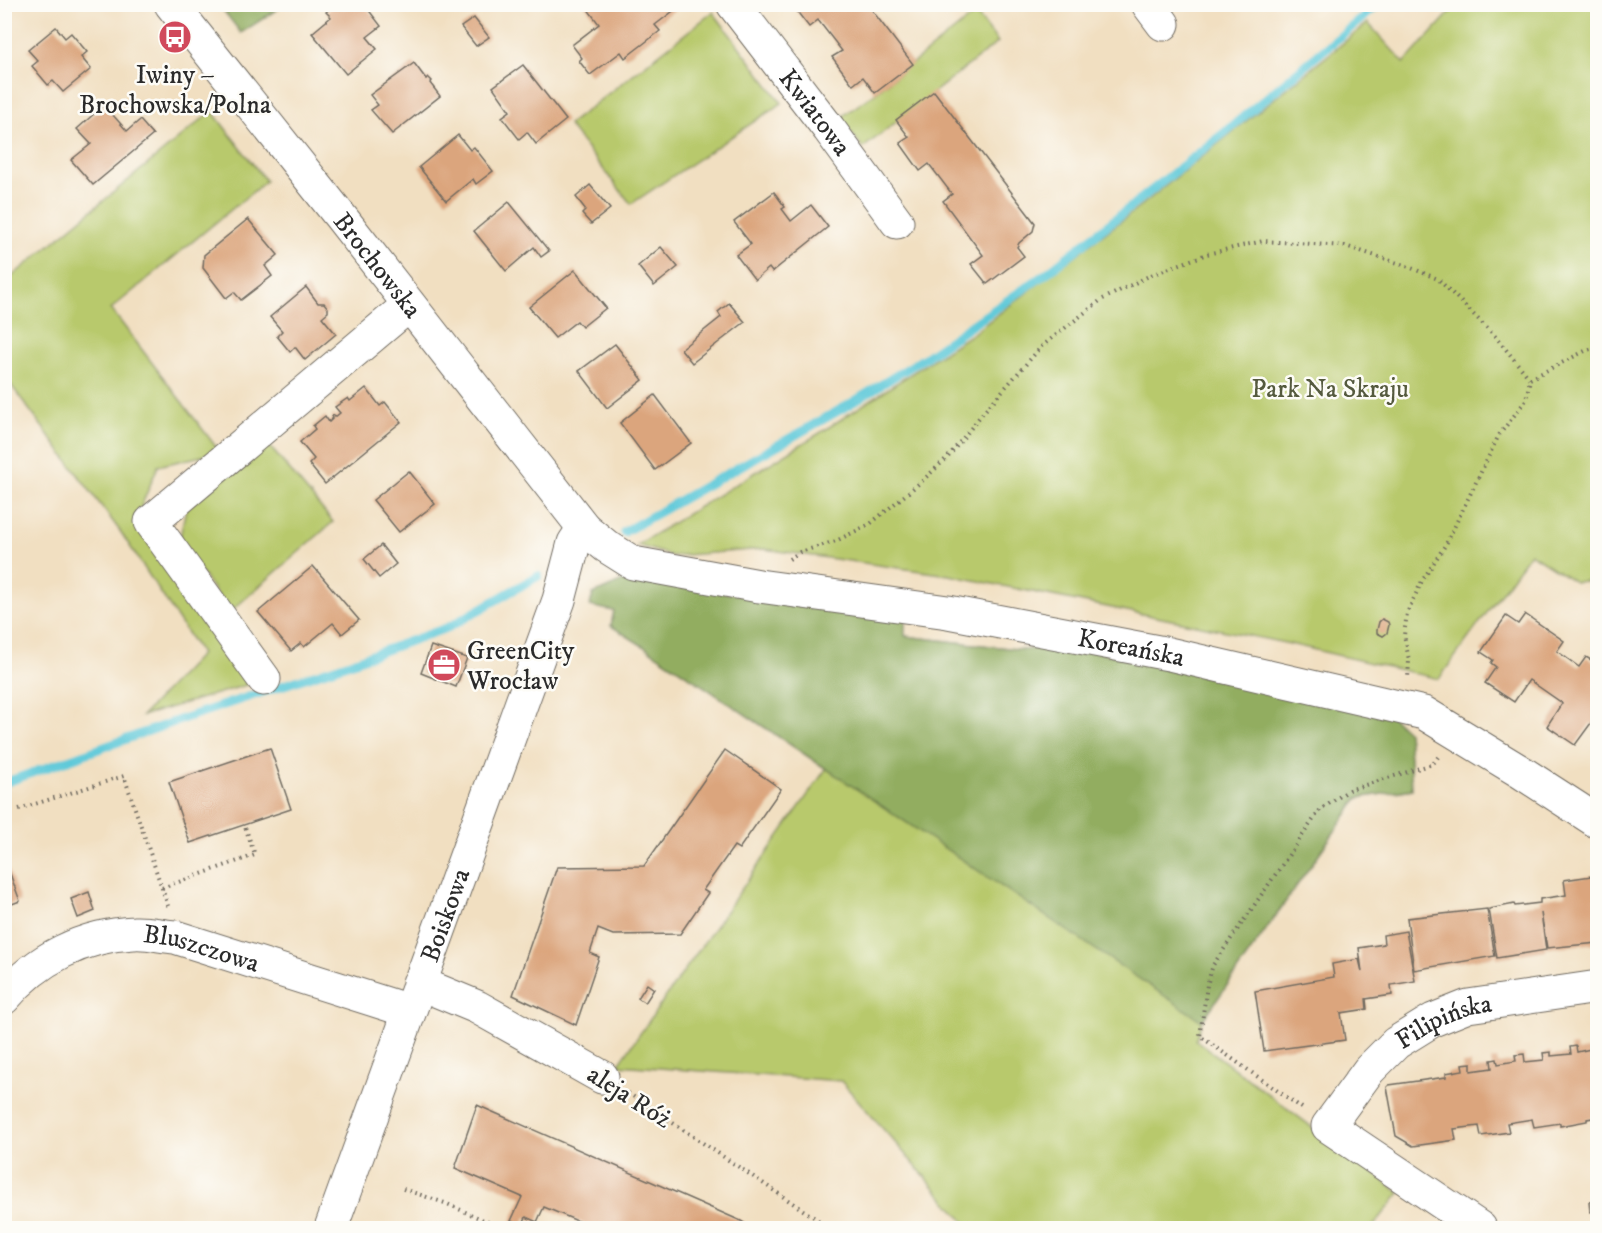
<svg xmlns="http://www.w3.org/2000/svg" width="1602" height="1233" font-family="'IM FELL DW Pica',serif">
<rect width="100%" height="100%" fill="#fdfcf7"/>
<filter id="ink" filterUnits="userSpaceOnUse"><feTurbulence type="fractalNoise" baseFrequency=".0167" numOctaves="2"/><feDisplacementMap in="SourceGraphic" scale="12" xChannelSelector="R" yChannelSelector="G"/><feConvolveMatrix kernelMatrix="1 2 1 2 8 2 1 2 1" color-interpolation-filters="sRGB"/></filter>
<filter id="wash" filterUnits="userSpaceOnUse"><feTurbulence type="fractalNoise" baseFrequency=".008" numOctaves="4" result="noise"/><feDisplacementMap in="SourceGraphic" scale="24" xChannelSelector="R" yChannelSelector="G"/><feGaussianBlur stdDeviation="1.35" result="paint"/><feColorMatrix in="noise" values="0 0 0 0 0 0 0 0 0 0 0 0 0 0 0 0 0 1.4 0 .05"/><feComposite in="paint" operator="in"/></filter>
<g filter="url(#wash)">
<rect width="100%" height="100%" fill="#f1dfc1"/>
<g fill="#b8c96c" stroke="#727a4c" stroke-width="1.5">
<polygon points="1457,5 1597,5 1597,580 1575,582 1530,553 1439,679 1290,644 949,575 764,549 672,556 637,545 823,431 972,334 1137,209 1368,23 1404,63"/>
<polygon points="713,12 782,103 631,204 568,125"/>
<polygon points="976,13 998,42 863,148 840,118 875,93"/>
<polygon points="212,111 266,181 111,309 220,452 158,466 136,519 253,683 142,716 201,654 120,531 5,377 5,282"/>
<polygon points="266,442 333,522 230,612 179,542 186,508"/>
<polygon points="625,580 905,636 1025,650 1062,644 1408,732 1412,789 1358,798 1202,1021 1196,1040 1400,1193 1372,1228 970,1228 841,1081 618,1065 826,769 651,651 611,626 614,611 590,606 593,594"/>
</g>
<g fill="#92ad60" stroke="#5e6c46" stroke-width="1.5">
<polygon points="219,5 284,5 241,33"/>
<polygon points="625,580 905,616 905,636 1025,650 1062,644 1392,717 1408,732 1412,789 1358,798 1202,1021 651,651 611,626 614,611 590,606 593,594"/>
</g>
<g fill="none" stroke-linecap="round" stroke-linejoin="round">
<g stroke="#5ec9d9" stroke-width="9">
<polyline points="624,532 845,407 926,357 1047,273 1224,133 1379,4"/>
<polyline points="4,783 185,718 347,664 449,627 538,576"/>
</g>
</g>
<g id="blocks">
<g fill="#dba57d">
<polygon points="335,4 340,4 344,9 350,4 364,4 381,26 367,37 377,49 346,74 312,33 331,17 326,12"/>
<polygon points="584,4 674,4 677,8 655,25 660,31 625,58 621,52 590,75 579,61 582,58 572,45 599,24"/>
<polygon points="792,5 868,5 913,64 875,93 863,77 853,85 832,57 842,51 818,20 809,27"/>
<polygon points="474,18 489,37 476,46 461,27"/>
<polygon points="56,27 65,38 71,33 87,52 81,57 91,69 63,92 53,81 48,85 32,66 38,61 28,50"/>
<polygon points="414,63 426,79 428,77 432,81 430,83 440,96 392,134 371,110 378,105 370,95"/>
<polygon points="523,65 566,120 536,144 527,132 519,139 502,117 510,111 493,87"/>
<polygon points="934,91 1035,223 1033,231 1019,243 1017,247 1024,256 987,284 971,264 983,255 943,201 952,194 929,164 920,171 900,143 909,137 896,120"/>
<polygon points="104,105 127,131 140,120 153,135 93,185 71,160 91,144 77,129"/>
<polygon points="458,135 470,150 474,147 493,171 476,184 473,179 446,201 419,167"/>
<polygon points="590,185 610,209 591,224 582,214 586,210 576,197"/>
<polygon points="774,192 785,207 782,209 791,221 811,205 828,227 772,272 769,268 755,280 736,255 751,244 734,222"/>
<polygon points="509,202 549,251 541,257 534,247 506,271 474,231"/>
<polygon points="248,219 278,255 265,266 272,276 241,300 234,292 226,298 203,268 204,255"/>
<polygon points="661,247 678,267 654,286 638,266"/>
<polygon points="575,270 606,308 582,327 577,321 555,338 529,307"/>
<polygon points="306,287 318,303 324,303 328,308 328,312 322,317 336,334 305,360 295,347 290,352 277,336 282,331 270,317"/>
<polygon points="729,303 745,322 692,363 681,349 721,317 718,312"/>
<polygon points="615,344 643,380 607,408 579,371"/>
<polygon points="366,388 380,406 385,402 401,422 325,484 309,464 314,459 300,442 315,429 313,426 325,416 329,422 333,418 332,416 334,415 335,417 340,413 335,407 348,398 350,401"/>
<polygon points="655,395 691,443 655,470 620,423"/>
<polygon points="409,471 435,504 399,532 373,500"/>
<polygon points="381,545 396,564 379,578 364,559"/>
<polygon points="313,566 359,620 342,634 333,623 304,647 301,643 291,651 258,612"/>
<polygon points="1525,614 1564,641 1557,651 1579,667 1586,657 1598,664 1598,728 1591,723 1575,745 1547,726 1562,703 1529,680 1514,702 1485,683 1496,667 1491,663 1493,660 1481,652 1506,616 1518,624"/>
<polygon points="1382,619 1388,622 1389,625 1387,633 1383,636 1377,633 1377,630 1379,622"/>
<polygon points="431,646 467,658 456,687 421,673"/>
<polygon points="270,748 291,809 190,843 169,782"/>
<polygon points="725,750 781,789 739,849 734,846 703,890 708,893 680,934 613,935 598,929 590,953 599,957 576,1025 513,995 557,867 644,866"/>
<polygon points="5,860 20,901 4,907 4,861"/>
<polygon points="1598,875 1598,943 1547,948 1541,913 1546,950 1497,958 1489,909 1514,904 1515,906 1540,903 1540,899 1566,895 1564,880"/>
<polygon points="89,892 95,911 78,918 71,899"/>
<polygon points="1487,909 1495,956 1414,970 1407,918"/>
<polygon points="1406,931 1415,981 1391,985 1392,995 1366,999 1367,1009 1341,1013 1345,1040 1264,1051 1255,991 1334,977 1332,964 1359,959 1362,972 1359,948 1384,944 1383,935"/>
<polygon points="647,984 654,989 645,1003 638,998"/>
<polygon points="1598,1041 1598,1117 1587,1119 1587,1121 1560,1126 1560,1123 1534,1127 1532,1119 1507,1123 1509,1132 1481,1136 1479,1126 1454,1129 1456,1140 1413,1146 1396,1136 1387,1087 1389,1085 1446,1077 1446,1073 1463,1070 1462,1064 1471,1063 1471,1071 1492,1068 1491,1060 1497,1059 1498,1064 1516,1061 1515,1055 1524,1054 1525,1062 1544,1060 1543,1053 1551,1052 1551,1056 1571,1054 1570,1047 1576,1046 1577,1052 1595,1048 1594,1042"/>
<polygon points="477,1105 741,1221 752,1228 594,1228 544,1207 537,1222 526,1217 522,1226 511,1221 522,1197 455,1168"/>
<polygon points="1598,1201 1598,1211 1590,1212 1589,1202"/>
</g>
</g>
</g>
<g filter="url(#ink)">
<use href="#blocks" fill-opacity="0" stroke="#706a60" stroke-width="1.5"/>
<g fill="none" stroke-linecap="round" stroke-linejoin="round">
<g stroke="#706a60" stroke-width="35">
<g id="minor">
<path id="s1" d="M171,4L340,216L584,528L606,546L633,563L759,586L948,612L1169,654L1424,713L1521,772L1598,822"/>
<path id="s2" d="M733,4L829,129L897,222"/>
<polyline points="1148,4 1163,24"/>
<polyline points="264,679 151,522 409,305"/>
<polyline points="419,983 477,1007 602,1077"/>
<path id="s3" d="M4,998C36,959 84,935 134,933C147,932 162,936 175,937L409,1011"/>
<path id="s4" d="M331,1228L559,600L574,543L584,528"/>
<path id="s5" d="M1480,1228L1328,1126L1369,1070L1396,1043L1433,1020L1468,1006L1598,987"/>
</g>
</g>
<g stroke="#706a60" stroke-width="4" stroke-dasharray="1.5 4.5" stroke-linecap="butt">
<polyline points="1530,379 1587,350 1598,347"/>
<polyline points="789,559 800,552 836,541 870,524 922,481 948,457 982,414 1042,346 1101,300 1151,275 1207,254 1263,241 1345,246 1404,265 1438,279 1495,336 1530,379 1526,400 1499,435 1446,544 1422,581 1407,613 1404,635 1409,660 1408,679"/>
<polyline points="19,809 124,776 168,906"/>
<polyline points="162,888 255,855 244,824"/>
<polyline points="628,1093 830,1228"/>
<polyline points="1302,1108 1200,1036 1207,985 1213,965 1320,810 1349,790 1433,764 1438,757"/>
<polyline points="403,1189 445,1203 502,1228"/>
</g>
<use href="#minor" stroke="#fff" stroke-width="33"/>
</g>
</g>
<defs>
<g id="bus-disc" transform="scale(1.725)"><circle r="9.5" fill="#d1495b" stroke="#fdfcf7"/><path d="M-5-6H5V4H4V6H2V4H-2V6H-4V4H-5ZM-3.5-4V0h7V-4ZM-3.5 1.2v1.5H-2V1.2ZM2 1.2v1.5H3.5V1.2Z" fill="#fff"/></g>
<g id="office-disc" transform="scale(1.725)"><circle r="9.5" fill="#d1495b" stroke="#fdfcf7"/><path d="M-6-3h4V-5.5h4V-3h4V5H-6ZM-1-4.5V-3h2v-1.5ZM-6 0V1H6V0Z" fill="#fff"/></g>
</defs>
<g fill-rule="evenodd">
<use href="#bus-disc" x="175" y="37"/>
<use href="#office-disc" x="444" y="665"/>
</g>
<g text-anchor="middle" stroke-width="5" stroke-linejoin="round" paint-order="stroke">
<g font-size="26" fill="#2b2b2b" stroke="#fdfcf7">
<text x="175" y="83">Iwiny –<tspan x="175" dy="30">Brochowska/Polna</tspan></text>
<text x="467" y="659" text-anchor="start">GreenCity<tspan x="467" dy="30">Wrocław</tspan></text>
</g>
<g font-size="26" fill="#2b2b2b" stroke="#fdfcf7">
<text dy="9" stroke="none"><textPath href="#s2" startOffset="136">Kwiatowa</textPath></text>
<text dy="9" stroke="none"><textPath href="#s1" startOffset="333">Brochowska</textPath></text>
<text dy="9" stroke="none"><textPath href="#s1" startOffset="1233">Koreańska</textPath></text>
<text dy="9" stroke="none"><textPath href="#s4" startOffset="333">Boiskowa</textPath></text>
<text dy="9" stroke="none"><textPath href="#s3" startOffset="219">Bluszczowa</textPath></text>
<text dy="9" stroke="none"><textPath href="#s5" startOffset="344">Filipińska</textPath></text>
<text transform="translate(630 1096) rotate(32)" y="9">aleja Róż</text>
</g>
<g font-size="26" fill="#555a3e" stroke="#fdfcf7">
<text x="1330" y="397">Park Na Skraju</text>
</g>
</g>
<rect width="1602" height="1233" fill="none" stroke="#fdfcf7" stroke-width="24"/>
</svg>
